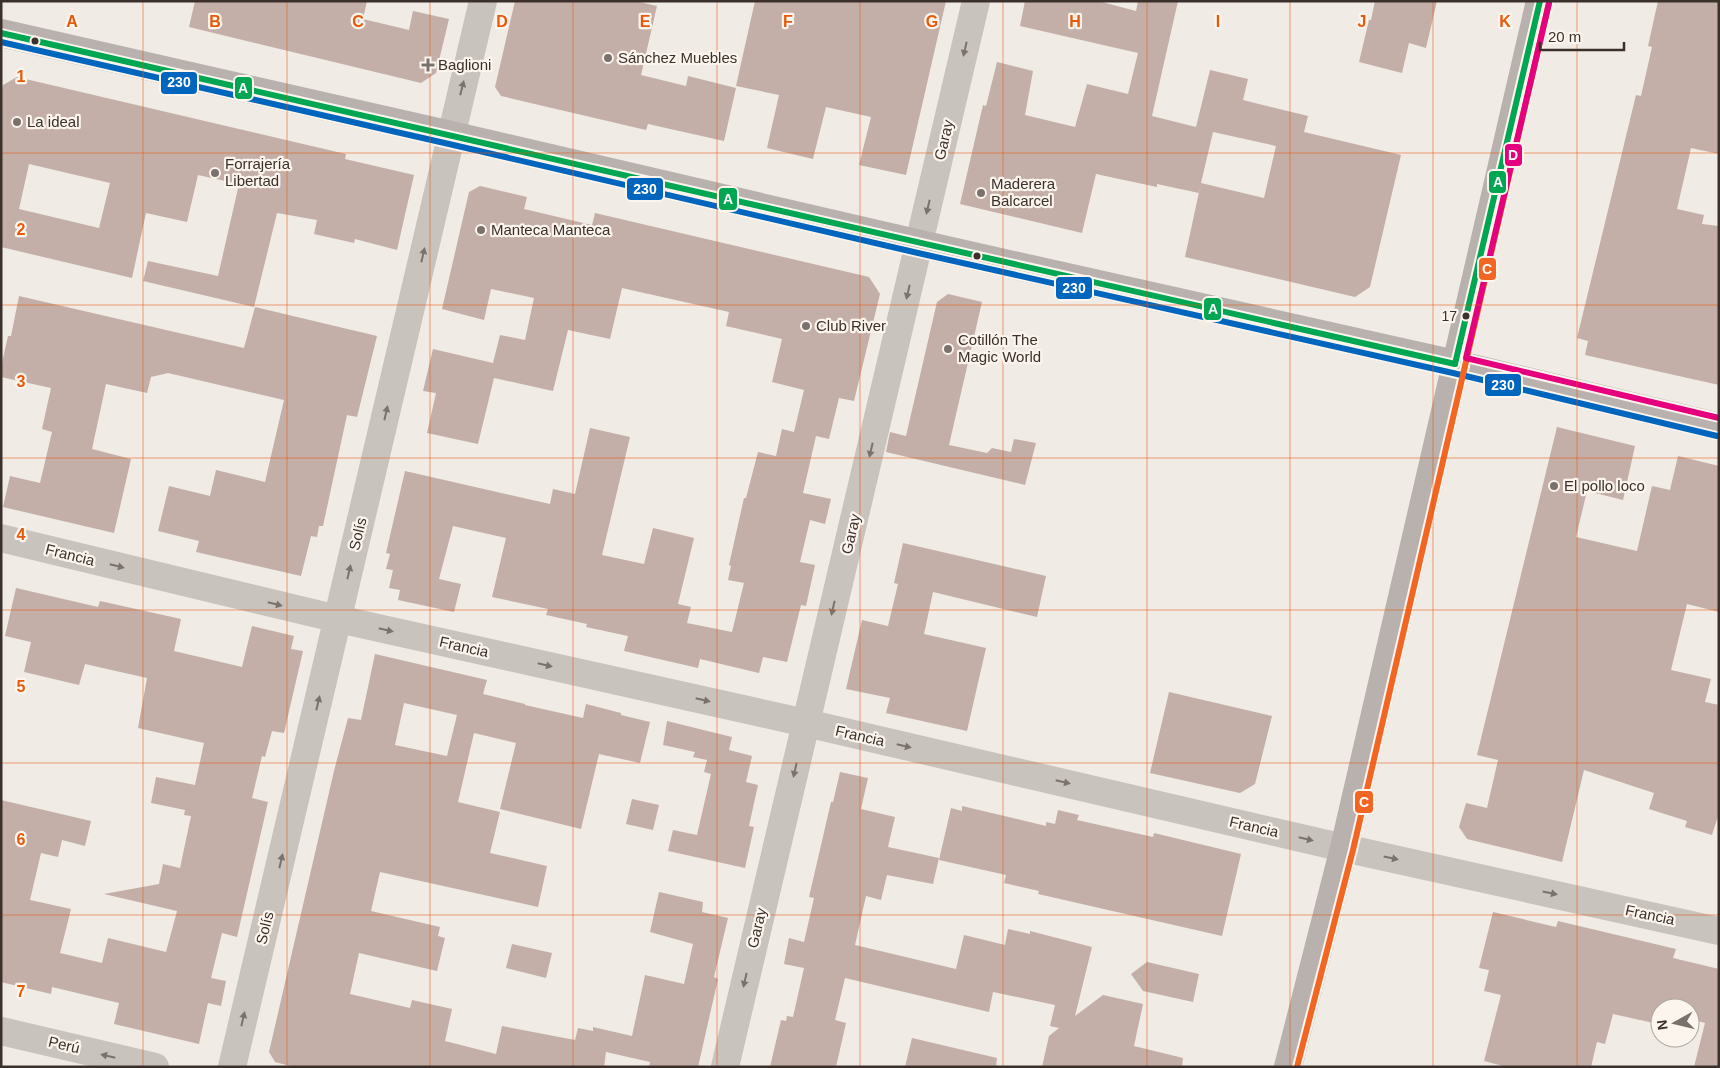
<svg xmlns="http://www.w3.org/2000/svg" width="1720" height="1068" font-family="Helvetica,sans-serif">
<rect width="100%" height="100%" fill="#f0ebe5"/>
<g fill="#c3afa7" fill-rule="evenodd">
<polygon points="195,1 367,1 363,19 409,30 413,11 449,19 436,73 421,83 189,27"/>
<polygon points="515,1 635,1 657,6 641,75 686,86 688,76 736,88 724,141 648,124 646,130 501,96 495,87"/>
<polygon points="755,1 946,1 906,175 859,165 871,117 826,107 813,159 767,148 779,95 736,86"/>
<path d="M1025,1H1098L1136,11L1138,1H1178L1152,116L1196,127L1210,70L1248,79L1243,100L1308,116L1304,132L1401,155L1370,287L1355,297L1185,257L1201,183L1199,193L1157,184V187L1096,174L1082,233L960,204L983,105L986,106L997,62L1033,71L1025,115L1075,127L1087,84L1128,94L1138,53L1020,26ZM1213,132L1276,146L1264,198L1201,183Z"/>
<polygon points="1375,1 1437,1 1426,48 1409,43 1402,73 1359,62 1369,20 1371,20"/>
<polygon points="1658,1 1719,1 1719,154 1691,148 1677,209 1704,215 1702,224 1719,226 1719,385 1585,355 1588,341 1577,338 1636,95 1641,96 1652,47 1648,46"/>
<path d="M17,77L333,151L346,154L345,159L414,175L397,250L355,239L354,243L314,234L317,220L277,213L254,307L143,281L148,261L218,276L239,184L198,175L187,222L146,213L132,278L1,247V94L3,85ZM29,164L110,183L99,228L19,209Z"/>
<polygon points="480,186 527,197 524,209 592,225 595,213 869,277 880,294 854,401 839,398 829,439 816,436 803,493 831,499 825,524 810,520 800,562 815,565 806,606 801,605 787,662 763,657 759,673 700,659 698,668 624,651 628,636 586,627 587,624 546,615 548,609 492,597 506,538 453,526 439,579 461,584 454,612 398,600 400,590 389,588 393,570 386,569 390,554 386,553 405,471 550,504 553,489 575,494 590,428 630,437 602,555 644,564 653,528 694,538 678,604 691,607 687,623 732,632 744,583 728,580 731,566 729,565 744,498 746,498 758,452 776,456 782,429 794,432 804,390 772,382 782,339 726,326 729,312 622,288 610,339 568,330 553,391 494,378 478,444 427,433 436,393 423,391 433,349 493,363 500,335 525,340 534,298 491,289 484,320 442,309 469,192"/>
<polygon points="948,294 982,302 949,445 987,453 992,448 1011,452 1014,439 1036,443 1025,485 886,452 890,432 906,436 937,302"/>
<polygon points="19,296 244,348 255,307 377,336 357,417 347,415 323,526 319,526 317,537 311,536 301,576 196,552 199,541 158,531 169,486 210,496 216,470 265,482 284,400 168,373 151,377 147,393 106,384 92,449 131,459 114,533 3,507 10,476 40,483 52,432 42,429 51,388 1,377 1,367 8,336 11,336"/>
<polygon points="1557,427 1635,446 1623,500 1587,491 1576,537 1637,551 1652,486 1670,490 1678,456 1719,466 1719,612 1687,604 1671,670 1711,679 1705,702 1719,705 1719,813 1712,835 1685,827 1687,821 1649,809 1654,793 1584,770 1562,862 1467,839 1459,827 1466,803 1487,808 1498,760 1477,755"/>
<polygon points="903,543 1046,576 1037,617 933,592 924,634 986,648 967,731 886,713 890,698 846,689 862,620 888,626 898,584 894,583"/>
<polygon points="16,588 98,607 100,601 181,619 174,651 242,667 252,626 294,636 291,649 303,651 284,733 272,731 265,757 262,756 252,798 268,802 237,937 222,933 211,978 226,981 221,1006 208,1003 199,1044 114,1024 119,1003 52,987 51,994 1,982 1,800 91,821 85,846 62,840 58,857 41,853 30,900 71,909 60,953 102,963 108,938 166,952 177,911 104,894 159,884 163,864 180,868 191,816 184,815 185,810 151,803 156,777 195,785 204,743 138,728 147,678 85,664 79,685 24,672 31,642 5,636"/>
<path d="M375,654L487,680L483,694L525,704V705L583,718L586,704L621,713V715L650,722L640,763L599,754L581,829L500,809L516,743L474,733L458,802L500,812L490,853L547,866L538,907L380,872L371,911L440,927L438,936L445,938L437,971L359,953L350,994L410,1008L412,1000L452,1009L445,1041L496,1054L502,1026L575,1040L578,1028L593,1031V1027L632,1036L645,975L684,984L693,944L650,932L659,892L703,902L702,912L728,918L714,977L718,979L698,1067H649L650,1062L606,1052L604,1067H294L275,1062L269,1052L334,771L348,718L361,720ZM404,703L457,715L447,756L395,745Z"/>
<polygon points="1169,692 1272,716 1255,784 1240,793 1150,773"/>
<polygon points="667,721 732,737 729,750 752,756 746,782 758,785 749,826 754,827 745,868 668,851 673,830 697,835 711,774 704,772 707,760 693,757 695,752 663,745"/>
<polygon points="840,772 868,778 861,809 895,817 888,847 939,858 933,884 887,875 881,900 866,896 855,945 956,969 964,935 1005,945 1008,929 1030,934 1030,931 1092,947 1075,1016 1103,995 1143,1004 1134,1046 1183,1058 1182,1067 1042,1067 1049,1036 1059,1028 1050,1026 1055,1005 993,992 989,1012 845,978 835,1020 846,1023 836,1067 770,1067 781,1020 786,1021 787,1016 793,1017 804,968 784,964 789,938 804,942 814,898 809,897 831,802 833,802"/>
<polygon points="632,799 659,805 653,830 626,824"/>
<polygon points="962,806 1046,826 1046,822 1055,824 1058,810 1079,815 1077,820 1153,837 1154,833 1241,854 1222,936 1038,894 1039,891 1004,883 1006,875 939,860 951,808 962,811"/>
<polygon points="1493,912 1556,927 1558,921 1676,949 1673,958 1719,969 1719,1067 1694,1067 1705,1023 1690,1019 1690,1008 1660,1008 1658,1024 1613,1014 1605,1044 1597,1042 1591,1067 1507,1067 1484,1061 1501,995 1484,991 1489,970 1479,968"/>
<polygon points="512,944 552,953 546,978 506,968"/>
<polygon points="1147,962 1199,974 1193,1002 1143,991 1131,974"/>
<polygon points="912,1038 997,1058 996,1067 905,1067"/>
</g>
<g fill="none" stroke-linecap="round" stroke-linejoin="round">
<g stroke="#c9c3be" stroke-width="28">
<polyline points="1,538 338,619 806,723 1344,848 1719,931"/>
<polyline points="1,1031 155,1067"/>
<polyline points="232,1067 483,1"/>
<polyline points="725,1067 976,1"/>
</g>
<g stroke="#b8b1ad" stroke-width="28">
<polyline points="1,33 451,135 920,244 1455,364 1719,427"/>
<polyline points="1288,1067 1344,848 1540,1"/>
</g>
<g stroke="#fbf5ee" stroke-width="10">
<g id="bus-1">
<path d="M1,33C486,143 970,255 1455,364"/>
<polyline points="1455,364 1540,1"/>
</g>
</g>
<g stroke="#fbf5ee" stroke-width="10">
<polyline id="bus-2" points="1,42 449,144 918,253 1453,373 1717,436"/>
</g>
<g stroke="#fbf5ee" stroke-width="10">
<polyline id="bus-3" points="1297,1067 1353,850 1549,3"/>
</g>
<g stroke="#fbf5ee" stroke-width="10">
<polyline id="bus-4" points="1549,3 1466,358 1719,418"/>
</g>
<use href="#bus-1" stroke="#00a651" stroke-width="6"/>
<use href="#bus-2" stroke="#0065bd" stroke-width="6"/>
<use href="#bus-3" stroke="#f26522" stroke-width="6"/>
<use href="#bus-4" stroke="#e5007d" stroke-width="6"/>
</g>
<defs><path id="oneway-solid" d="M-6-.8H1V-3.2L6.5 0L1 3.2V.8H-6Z" transform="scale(1.25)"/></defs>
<g fill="#7b726d">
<use href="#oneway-solid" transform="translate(965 49) rotate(103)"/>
<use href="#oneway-solid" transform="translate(462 88) rotate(-76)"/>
<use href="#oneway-solid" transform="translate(928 207) rotate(103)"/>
<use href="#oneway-solid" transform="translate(423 255) rotate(-77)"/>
<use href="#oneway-solid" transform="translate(908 292) rotate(103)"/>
<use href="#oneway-solid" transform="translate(386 413) rotate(-77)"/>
<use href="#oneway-solid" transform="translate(871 450) rotate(103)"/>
<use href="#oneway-solid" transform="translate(117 566) rotate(14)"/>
<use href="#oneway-solid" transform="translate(349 572) rotate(-77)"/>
<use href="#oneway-solid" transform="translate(275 604) rotate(14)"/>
<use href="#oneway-solid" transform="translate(833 608) rotate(103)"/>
<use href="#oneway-solid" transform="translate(386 630) rotate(13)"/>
<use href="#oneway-solid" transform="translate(545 665) rotate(13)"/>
<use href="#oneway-solid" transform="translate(703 700) rotate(13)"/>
<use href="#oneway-solid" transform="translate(318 703) rotate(-77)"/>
<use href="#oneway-solid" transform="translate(904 746) rotate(13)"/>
<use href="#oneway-solid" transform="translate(795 770) rotate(103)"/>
<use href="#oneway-solid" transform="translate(1063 782) rotate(13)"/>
<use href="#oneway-solid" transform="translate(1306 839) rotate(13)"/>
<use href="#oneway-solid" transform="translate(1391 858) rotate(12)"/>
<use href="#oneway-solid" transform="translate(281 861) rotate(-77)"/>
<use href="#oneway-solid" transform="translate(1550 893) rotate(12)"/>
<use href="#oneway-solid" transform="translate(745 980) rotate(103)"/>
<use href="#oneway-solid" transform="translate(243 1019) rotate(-77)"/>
<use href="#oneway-solid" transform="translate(108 1056) rotate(-167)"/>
</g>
<path fill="none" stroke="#e8590c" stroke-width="1" stroke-opacity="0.55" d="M143,1V1067M287,1V1067M430,1V1067M573,1V1067M717,1V1067M860,1V1067M1003,1V1067M1147,1V1067M1290,1V1067M1433,1V1067M1577,1V1067M1,153H1719M1,305H1719M1,458H1719M1,610H1719M1,763H1719M1,915H1719"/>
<g fill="#3b302b" stroke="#fbf5ee" stroke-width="2">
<circle cx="35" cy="41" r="4.5"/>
<circle cx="977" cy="256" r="4.5"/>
<circle cx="1466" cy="316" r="4.5"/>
</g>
<g fill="#7a716c" stroke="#fbf5ee" stroke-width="2">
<circle cx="608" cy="58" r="5"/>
<path d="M425.5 57.5h5v5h5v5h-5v5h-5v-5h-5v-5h5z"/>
<circle cx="17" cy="122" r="5"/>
<circle cx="215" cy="173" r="5"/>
<circle cx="981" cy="193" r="5"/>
<circle cx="481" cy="230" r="5"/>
<circle cx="806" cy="326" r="5"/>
<circle cx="948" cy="349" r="5"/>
<circle cx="1554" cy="486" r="5"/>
</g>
<g text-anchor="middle" stroke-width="4.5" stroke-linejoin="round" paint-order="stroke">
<g font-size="14" fill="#3b302b" stroke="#fbf5ee" text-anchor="end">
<text x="1457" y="321">17</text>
</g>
<g font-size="15" fill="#3b302b" stroke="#fbf5ee" text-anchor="start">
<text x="618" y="63">Sánchez Muebles</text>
<text x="438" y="70">Baglioni</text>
<text x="27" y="127">La ideal</text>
<text x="225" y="169">Forrajería<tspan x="225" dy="17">Libertad</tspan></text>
<text x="991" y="189">Maderera<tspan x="991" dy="17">Balcarcel</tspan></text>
<text x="491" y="235">Manteca Manteca</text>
<text x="816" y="331">Club River</text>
<text x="958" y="345">Cotillón The<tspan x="958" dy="17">Magic World</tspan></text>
<text x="1564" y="491">El pollo loco</text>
</g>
<g font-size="15" fill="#3b302b" stroke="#fbf5ee">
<text transform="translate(944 140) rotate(-77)" y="5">Garay</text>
<text transform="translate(358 534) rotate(-77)" y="5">Solís</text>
<text transform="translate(851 534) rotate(-77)" y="5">Garay</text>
<text transform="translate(70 555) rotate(14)" y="5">Francia</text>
<text transform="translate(464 647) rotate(13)" y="5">Francia</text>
<text transform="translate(860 736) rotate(13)" y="5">Francia</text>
<text transform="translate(1254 827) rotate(13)" y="5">Francia</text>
<text transform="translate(1650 915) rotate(12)" y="5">Francia</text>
<text transform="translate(265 928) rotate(-77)" y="5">Solís</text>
<text transform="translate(757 928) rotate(-77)" y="5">Garay</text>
<text transform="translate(64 1045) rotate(13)" y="5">Perú</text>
</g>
</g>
<g font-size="16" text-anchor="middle" font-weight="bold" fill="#e8590c" stroke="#fbf5ee" stroke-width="4.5" stroke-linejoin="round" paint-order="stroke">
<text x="72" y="27">A</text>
<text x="215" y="27">B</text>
<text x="358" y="27">C</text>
<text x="502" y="27">D</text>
<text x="645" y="27">E</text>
<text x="788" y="27">F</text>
<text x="932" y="27">G</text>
<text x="1075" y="27">H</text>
<text x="1218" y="27">I</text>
<text x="1362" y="27">J</text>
<text x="1505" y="27">K</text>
<text x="21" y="82">1</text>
<text x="21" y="235">2</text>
<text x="21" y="387">3</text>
<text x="21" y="540">4</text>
<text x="21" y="692">5</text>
<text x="21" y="845">6</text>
<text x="21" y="997">7</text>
</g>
<g stroke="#fbf5ee" stroke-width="2">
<rect x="160" y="71" width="38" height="24" rx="5" fill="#0065bd"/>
<rect x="234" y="76" width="19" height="24" rx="5" fill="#00a651"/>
<rect x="1504" y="143" width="19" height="24" rx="5" fill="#e5007d"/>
<rect x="1488" y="170" width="19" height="24" rx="5" fill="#00a651"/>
<rect x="626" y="177" width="38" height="24" rx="5" fill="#0065bd"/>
<rect x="718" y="187" width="20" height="24" rx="5" fill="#00a651"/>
<rect x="1478" y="257" width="19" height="24" rx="5" fill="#f26522"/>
<rect x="1055" y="276" width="38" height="24" rx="5" fill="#0065bd"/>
<rect x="1203" y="297" width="19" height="24" rx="5" fill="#00a651"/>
<rect x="1484" y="373" width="38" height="24" rx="5" fill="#0065bd"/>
<rect x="1354" y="790" width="20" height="24" rx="5" fill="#f26522"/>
</g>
<g font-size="14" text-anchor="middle" font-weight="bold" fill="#fff">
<text x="179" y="87">230</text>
<text x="243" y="93">A</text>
<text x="1513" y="160">D</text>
<text x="1498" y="187">A</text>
<text x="645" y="194">230</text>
<text x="728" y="204">A</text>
<text x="1487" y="274">C</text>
<text x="1074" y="293">230</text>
<text x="1213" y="314">A</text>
<text x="1503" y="390">230</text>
<text x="1364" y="807">C</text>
</g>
<rect width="1720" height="1068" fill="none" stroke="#3b302b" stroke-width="5"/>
<g transform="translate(1675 1023) rotate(262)"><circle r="24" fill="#fbf5ee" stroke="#aea6a0"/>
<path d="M0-4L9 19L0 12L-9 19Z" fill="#7a716c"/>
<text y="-8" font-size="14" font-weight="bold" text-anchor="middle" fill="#3b302b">N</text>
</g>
<path d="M1540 42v8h84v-8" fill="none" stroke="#3b302b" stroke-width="2.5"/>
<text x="1548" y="42" font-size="15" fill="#3b302b" stroke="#fbf5ee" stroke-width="4" paint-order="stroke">20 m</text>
</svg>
